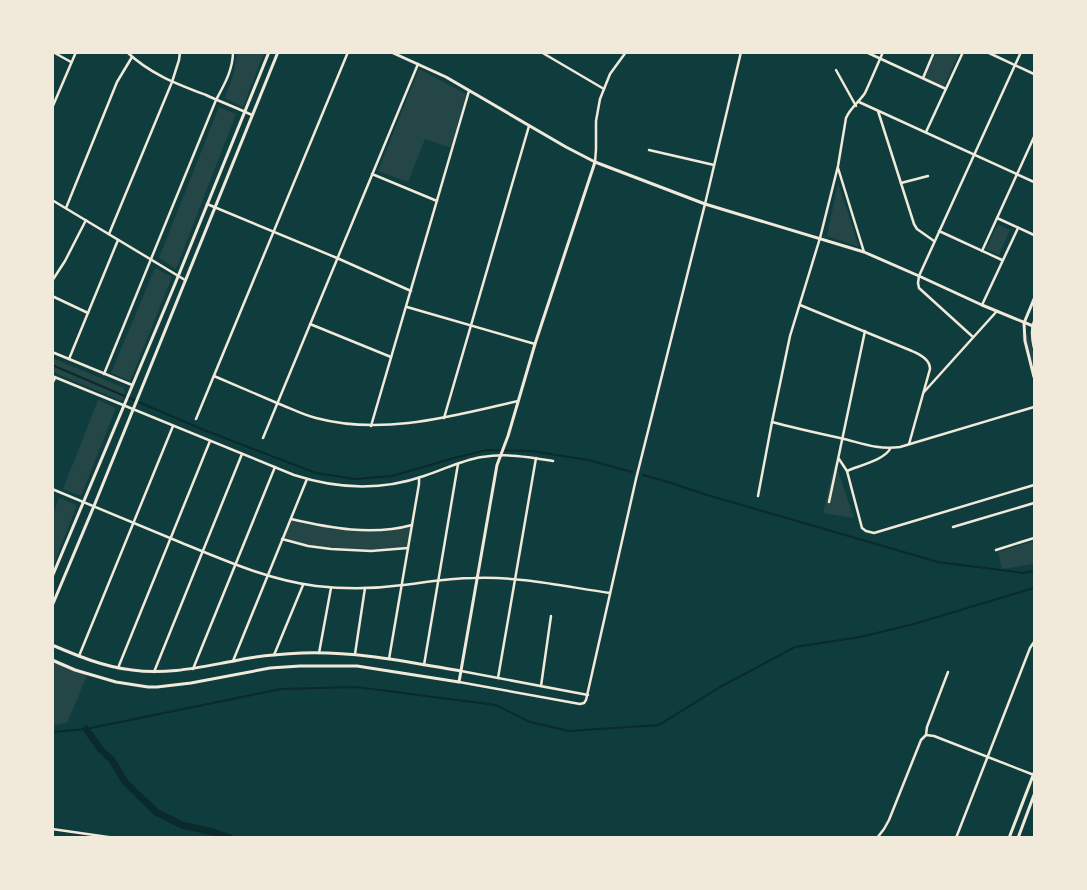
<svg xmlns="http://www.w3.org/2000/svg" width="1087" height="890" font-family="'PT Sans Narrow',sans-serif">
<rect width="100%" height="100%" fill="#0f3d3e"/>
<g fill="#244646">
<polygon points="237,53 264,53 243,107 225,98 234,72"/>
<polygon points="936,53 959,53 944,86 924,78"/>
<polygon points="419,69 466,94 451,148 425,139 408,182 378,171"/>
<polygon points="219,107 236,114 176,269 159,258"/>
<polygon points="838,183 859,247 827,236"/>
<polygon points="998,224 1010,230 999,255 986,249"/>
<polygon points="155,268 172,277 130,381 111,373"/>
<polygon points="1021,334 1028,335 1034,357 1034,380"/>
<polygon points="52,358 122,387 125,391 123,400 119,400 53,372"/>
<polygon points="98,400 116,408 81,496 63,489"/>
<polygon points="835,462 854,518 823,513"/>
<polygon points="59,498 77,505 53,566 53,515"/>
<path d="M291,519C330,526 372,536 412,525L408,548C375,550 342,552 309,546C300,544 291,541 282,539Z"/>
<polygon points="1034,541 1034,564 1002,569 998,552"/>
<polygon points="53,658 88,673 67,723 53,725"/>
</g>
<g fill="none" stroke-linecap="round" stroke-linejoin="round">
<g stroke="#0a2a2b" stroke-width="2">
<polyline points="52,365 204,430 316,473 355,479 392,476 454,458 487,450 531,451 588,460 632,472"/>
<polyline points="643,475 668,482 704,494 938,562 1023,573 1034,571"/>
<polyline points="52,732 86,729 281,689 356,687 496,705 530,722 569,731 659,725 720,687 795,647 860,637 914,624 1034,588"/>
</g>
<polyline stroke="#0a2a2b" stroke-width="7" points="86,729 101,750 112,760 125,782 156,812 182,825 213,832 230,838"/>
<g stroke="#f1e9da" stroke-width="2.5">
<polyline points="53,52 71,62"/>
<path d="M127,52C150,74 177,84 206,95C221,102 237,108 252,115"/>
<polyline points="541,52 604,89"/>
<polyline points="866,52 946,89"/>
<polyline points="987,52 1034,74"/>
<polyline points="836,70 856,106"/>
<polyline points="923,78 934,52"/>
<polyline points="859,102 1034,182"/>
<polyline points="52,108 76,52"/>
<polyline points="878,111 914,224 917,229 934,241"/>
<polyline points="926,132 963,52"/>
<polyline points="649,150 714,165"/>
<polyline points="595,162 596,149 596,121 600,99 610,74 626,52"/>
<polyline points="838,168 864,252"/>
<polyline points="372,174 437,201"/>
<polyline points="901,183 928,176"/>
<polyline points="52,200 185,280"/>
<polyline points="207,204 337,258 411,291"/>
<polyline points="66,208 117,82 132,57"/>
<polyline points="997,218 1034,235"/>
<polyline points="939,231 1002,260"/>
<polyline points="109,234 172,82 179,60 180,52"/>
<polyline points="982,251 1034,137"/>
<polyline points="52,281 65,261 86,220"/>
<polyline points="52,296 88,313"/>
<path d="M800,305L912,351C920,355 930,359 930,369L909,444"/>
<polyline points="982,305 1018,228"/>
<polyline points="407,307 535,344"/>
<polyline points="310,324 391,357"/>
<polyline points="973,337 919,288 918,283 919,276 1021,52"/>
<polyline points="52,352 132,385"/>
<polyline points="69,359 118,240"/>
<path d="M104,374L216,100C224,85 233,70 233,52"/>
<path d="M52,376L294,475C337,489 381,491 424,476C443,470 462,460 482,457C507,453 529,457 553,461"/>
<path d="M214,376C235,385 256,394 277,403C290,408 303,415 316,418C383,436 453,416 518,401"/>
<polyline points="52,384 55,378"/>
<polyline points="924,392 997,311"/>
<polyline points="444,418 529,126"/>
<polyline points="196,419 348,52"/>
<path d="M772,422C794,428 817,433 840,438C862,443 876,450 900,447L1034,407"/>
<polyline points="371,426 469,91"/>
<polyline points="263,438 418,64"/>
<polyline points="839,459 847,471 862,528 866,531 874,533 1034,485"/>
<path d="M847,471C858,466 884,460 890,449"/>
<path d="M52,489C96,507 139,525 182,543C226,561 269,580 316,586C344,589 374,589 403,585C427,582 449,578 474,578C518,576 567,587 610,593"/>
<path d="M758,496L772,422L790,336L820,238L838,166L846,118C850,108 859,102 865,93C871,80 877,66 883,52"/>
<polyline points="829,502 865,331"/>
<path d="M291,519C330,528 372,536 412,525"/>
<polyline points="953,527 1034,503"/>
<polyline points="282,539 308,546 331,549 371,551 408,548"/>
<polyline points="996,550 1034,538"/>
<polyline points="319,653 331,588"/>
<polyline points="355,654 365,588"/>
<polyline points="274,655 303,585"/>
<polyline points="79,656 173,426"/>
<polyline points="389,659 419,484 419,478"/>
<polyline points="233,661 307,479"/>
<polyline points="424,665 458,464"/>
<polyline points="118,668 210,441"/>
<polyline points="193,669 275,467"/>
<polyline points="461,671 588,695"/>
<polyline points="154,672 242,454"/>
<polyline points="498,678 536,458"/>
<polyline points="459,682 580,704 584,703 586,700 636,479 705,204 741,52"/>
<polyline points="541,686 551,616"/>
<polyline points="926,735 934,736 1034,775"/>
<polyline points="52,829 115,838"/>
<polyline points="877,838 884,829 889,820 921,740 926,735 927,727 948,672"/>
<polyline points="956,838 1030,648 1034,642"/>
</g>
<g stroke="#f1e9da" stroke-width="3">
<polyline points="391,52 446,77 566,147 595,162 705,204 864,252 919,276 982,305 1033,326"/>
<polyline points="1034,299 1024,323 1025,341 1034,377"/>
<path d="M1034,322C1031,330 1032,338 1034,347"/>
<polyline points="52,577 175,284 269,52"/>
<polyline points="52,606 94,506 278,52"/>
<path d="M52,645C78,656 104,667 132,670C167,675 200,667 234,661C256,656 279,654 302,653C355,651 408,662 461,671"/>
<polyline points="52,660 75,670 116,682 148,687 157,687 191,683 270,668 300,666 357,666 459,682 497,465 508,436 535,344 595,162"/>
<polyline points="1009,838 1034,773"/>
<polyline points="1018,838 1034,795"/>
</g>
</g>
<rect width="1087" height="890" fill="none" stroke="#f1e9da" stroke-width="108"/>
</svg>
